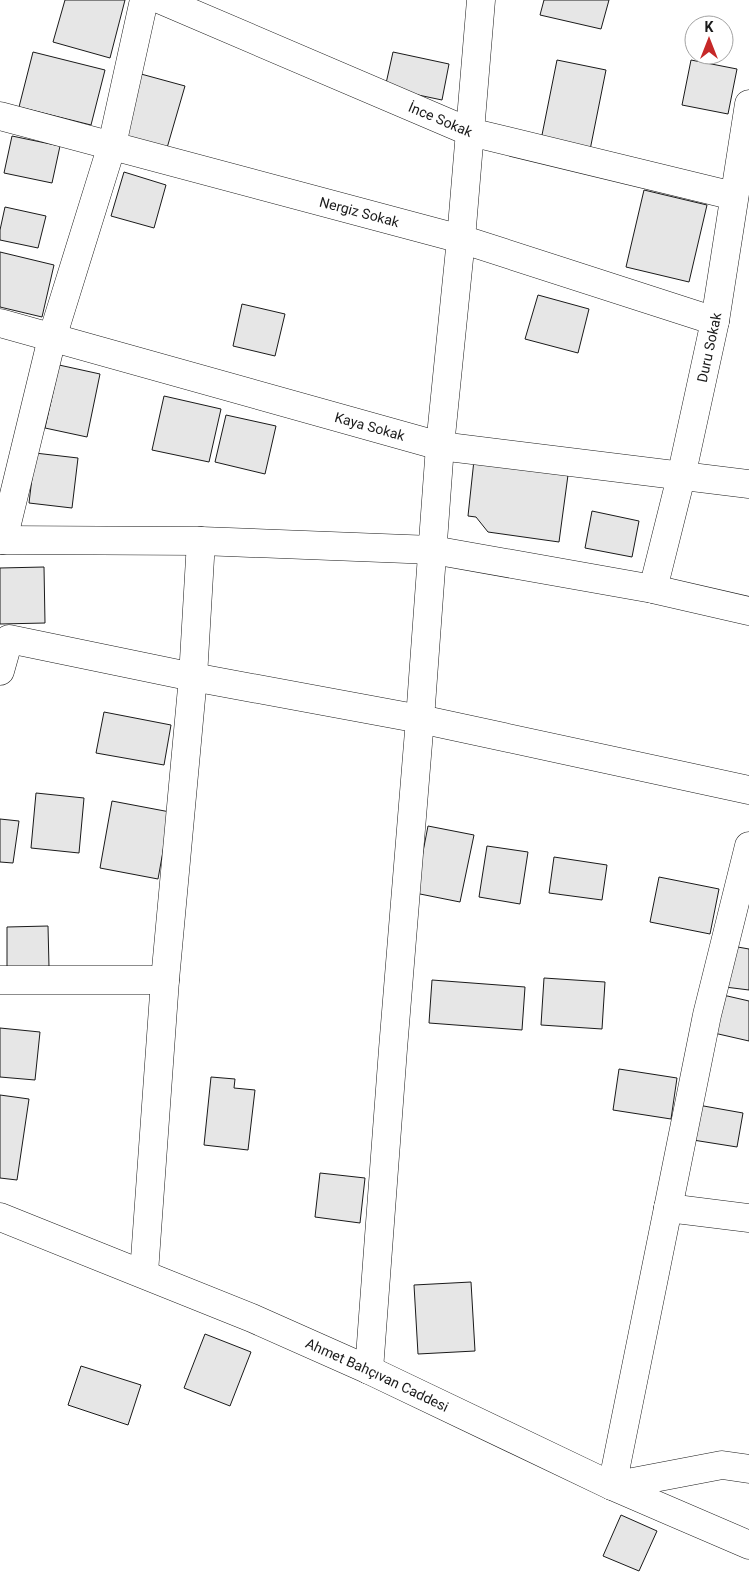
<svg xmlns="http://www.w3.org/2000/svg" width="749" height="1584" font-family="Roboto,sans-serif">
<rect width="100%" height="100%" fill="#fff"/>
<g fill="#e6e6e6" stroke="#1a1a1a">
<polygon points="65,0 125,0 110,58 53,42"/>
<polygon points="544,0 609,0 601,29 540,15"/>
<polygon points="33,52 105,70 91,125 19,107"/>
<polygon points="393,52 449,64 442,100 385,88"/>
<polygon points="557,60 606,70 590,150 541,140"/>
<polygon points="691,60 737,69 728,114 682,105"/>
<polygon points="141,74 185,86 167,148 124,136"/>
<polygon points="12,136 60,146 52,183 4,173"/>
<polygon points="124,172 166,185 154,228 111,216"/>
<polygon points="644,190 707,205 689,282 626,267"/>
<polygon points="5,207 46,216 38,248 0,240 0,230"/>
<polygon points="0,252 54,265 42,317 0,307"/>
<polygon points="538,295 589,309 578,353 525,339"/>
<polygon points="242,304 285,314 275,356 233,346"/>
<polygon points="59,365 100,374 87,437 45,428"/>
<polygon points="164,396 221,409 209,462 152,450"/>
<polygon points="226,415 276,426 265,474 215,462"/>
<polygon points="35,453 78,458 72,508 29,503"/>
<polygon points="474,460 568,475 559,542 488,532 476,517 468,516"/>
<polygon points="592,511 639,521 632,557 585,548"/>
<polygon points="44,567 45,623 0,624 0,568"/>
<polygon points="104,712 171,725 164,765 96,753"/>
<polygon points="36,793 84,798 79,853 31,848"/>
<polygon points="112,801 170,812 158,879 100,868"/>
<polygon points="0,819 19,821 13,863 0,862"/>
<polygon points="428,826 474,835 460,902 415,893"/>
<polygon points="487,846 528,852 520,904 479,897"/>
<polygon points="554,857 607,865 602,900 549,893"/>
<polygon points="659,877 719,889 710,934 650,922"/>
<polygon points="48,926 49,967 7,968 7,927"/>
<polygon points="732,946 749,949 749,990 725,987"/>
<polygon points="544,978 605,982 602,1029 541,1025"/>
<polygon points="432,980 525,987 522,1030 429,1023"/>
<polygon points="723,995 749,1001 749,1041 714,1033"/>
<polygon points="0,1028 40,1032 35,1080 0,1077"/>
<polygon points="619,1069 677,1078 671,1119 613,1110"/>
<polygon points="211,1077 235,1079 234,1088 255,1090 248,1150 204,1145"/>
<polygon points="0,1095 29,1099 17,1180 0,1178"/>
<polygon points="698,1105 743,1113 737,1147 693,1140"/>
<polygon points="320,1173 365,1178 360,1223 315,1217"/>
<polygon points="471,1282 475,1351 418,1354 414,1285"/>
<polygon points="205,1334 251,1352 230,1406 184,1388"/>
<polygon points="81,1366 141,1385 128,1425 68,1405"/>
<polygon points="621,1515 657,1531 639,1571 603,1556"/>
</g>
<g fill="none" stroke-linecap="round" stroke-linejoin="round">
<g stroke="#1a1a1a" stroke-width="29">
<g id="minor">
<path id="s1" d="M161,0L470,132L734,196"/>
<path id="s2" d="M0,116L461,239L715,321"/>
<path id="s3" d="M0,323L440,446L749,484"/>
<polyline points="0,540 201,541 433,550 653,589 749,611"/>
<polyline points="3,540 52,338 112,145 144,0"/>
<path id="s4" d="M653,589L681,477L715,321L749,104"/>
<polyline points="0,671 9,639 193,677 420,719 749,790"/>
<polyline points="749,846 707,1015 612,1486 722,1465 749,1469"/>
<polyline points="0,980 165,980"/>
<polyline points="668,1208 749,1218"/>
<polyline points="144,1273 165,980 193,677 201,541"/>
<polyline points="369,1370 393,1049 420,719 440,446 461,239 481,0"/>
</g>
</g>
<g stroke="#1a1a1a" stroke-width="29">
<g id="major">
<path id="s5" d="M0,1217L252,1318L369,1370L612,1486L749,1545"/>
</g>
</g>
<use href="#minor" stroke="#fff" stroke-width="28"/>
<use href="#major" stroke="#fff" stroke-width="28"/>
</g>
<g text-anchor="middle" stroke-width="4" stroke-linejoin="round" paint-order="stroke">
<g font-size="14" fill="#1a1a1a" stroke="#fff">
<text dy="5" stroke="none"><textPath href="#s1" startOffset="304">İnce Sokak</textPath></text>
<text dy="5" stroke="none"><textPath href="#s2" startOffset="372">Nergiz Sokak</textPath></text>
<text dy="5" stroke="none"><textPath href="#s4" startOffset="248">Duru Sokak</textPath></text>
<text dy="5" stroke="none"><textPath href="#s3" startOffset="384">Kaya Sokak</textPath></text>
<text dy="5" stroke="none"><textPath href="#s5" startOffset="409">Ahmet Bahçıvan Caddesi</textPath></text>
</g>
</g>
<g transform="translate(709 40)"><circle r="24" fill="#ffffff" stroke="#a3a3a3"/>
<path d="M0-4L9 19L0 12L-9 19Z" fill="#c62828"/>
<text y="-8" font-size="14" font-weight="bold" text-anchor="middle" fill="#1a1a1a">K</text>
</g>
</svg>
